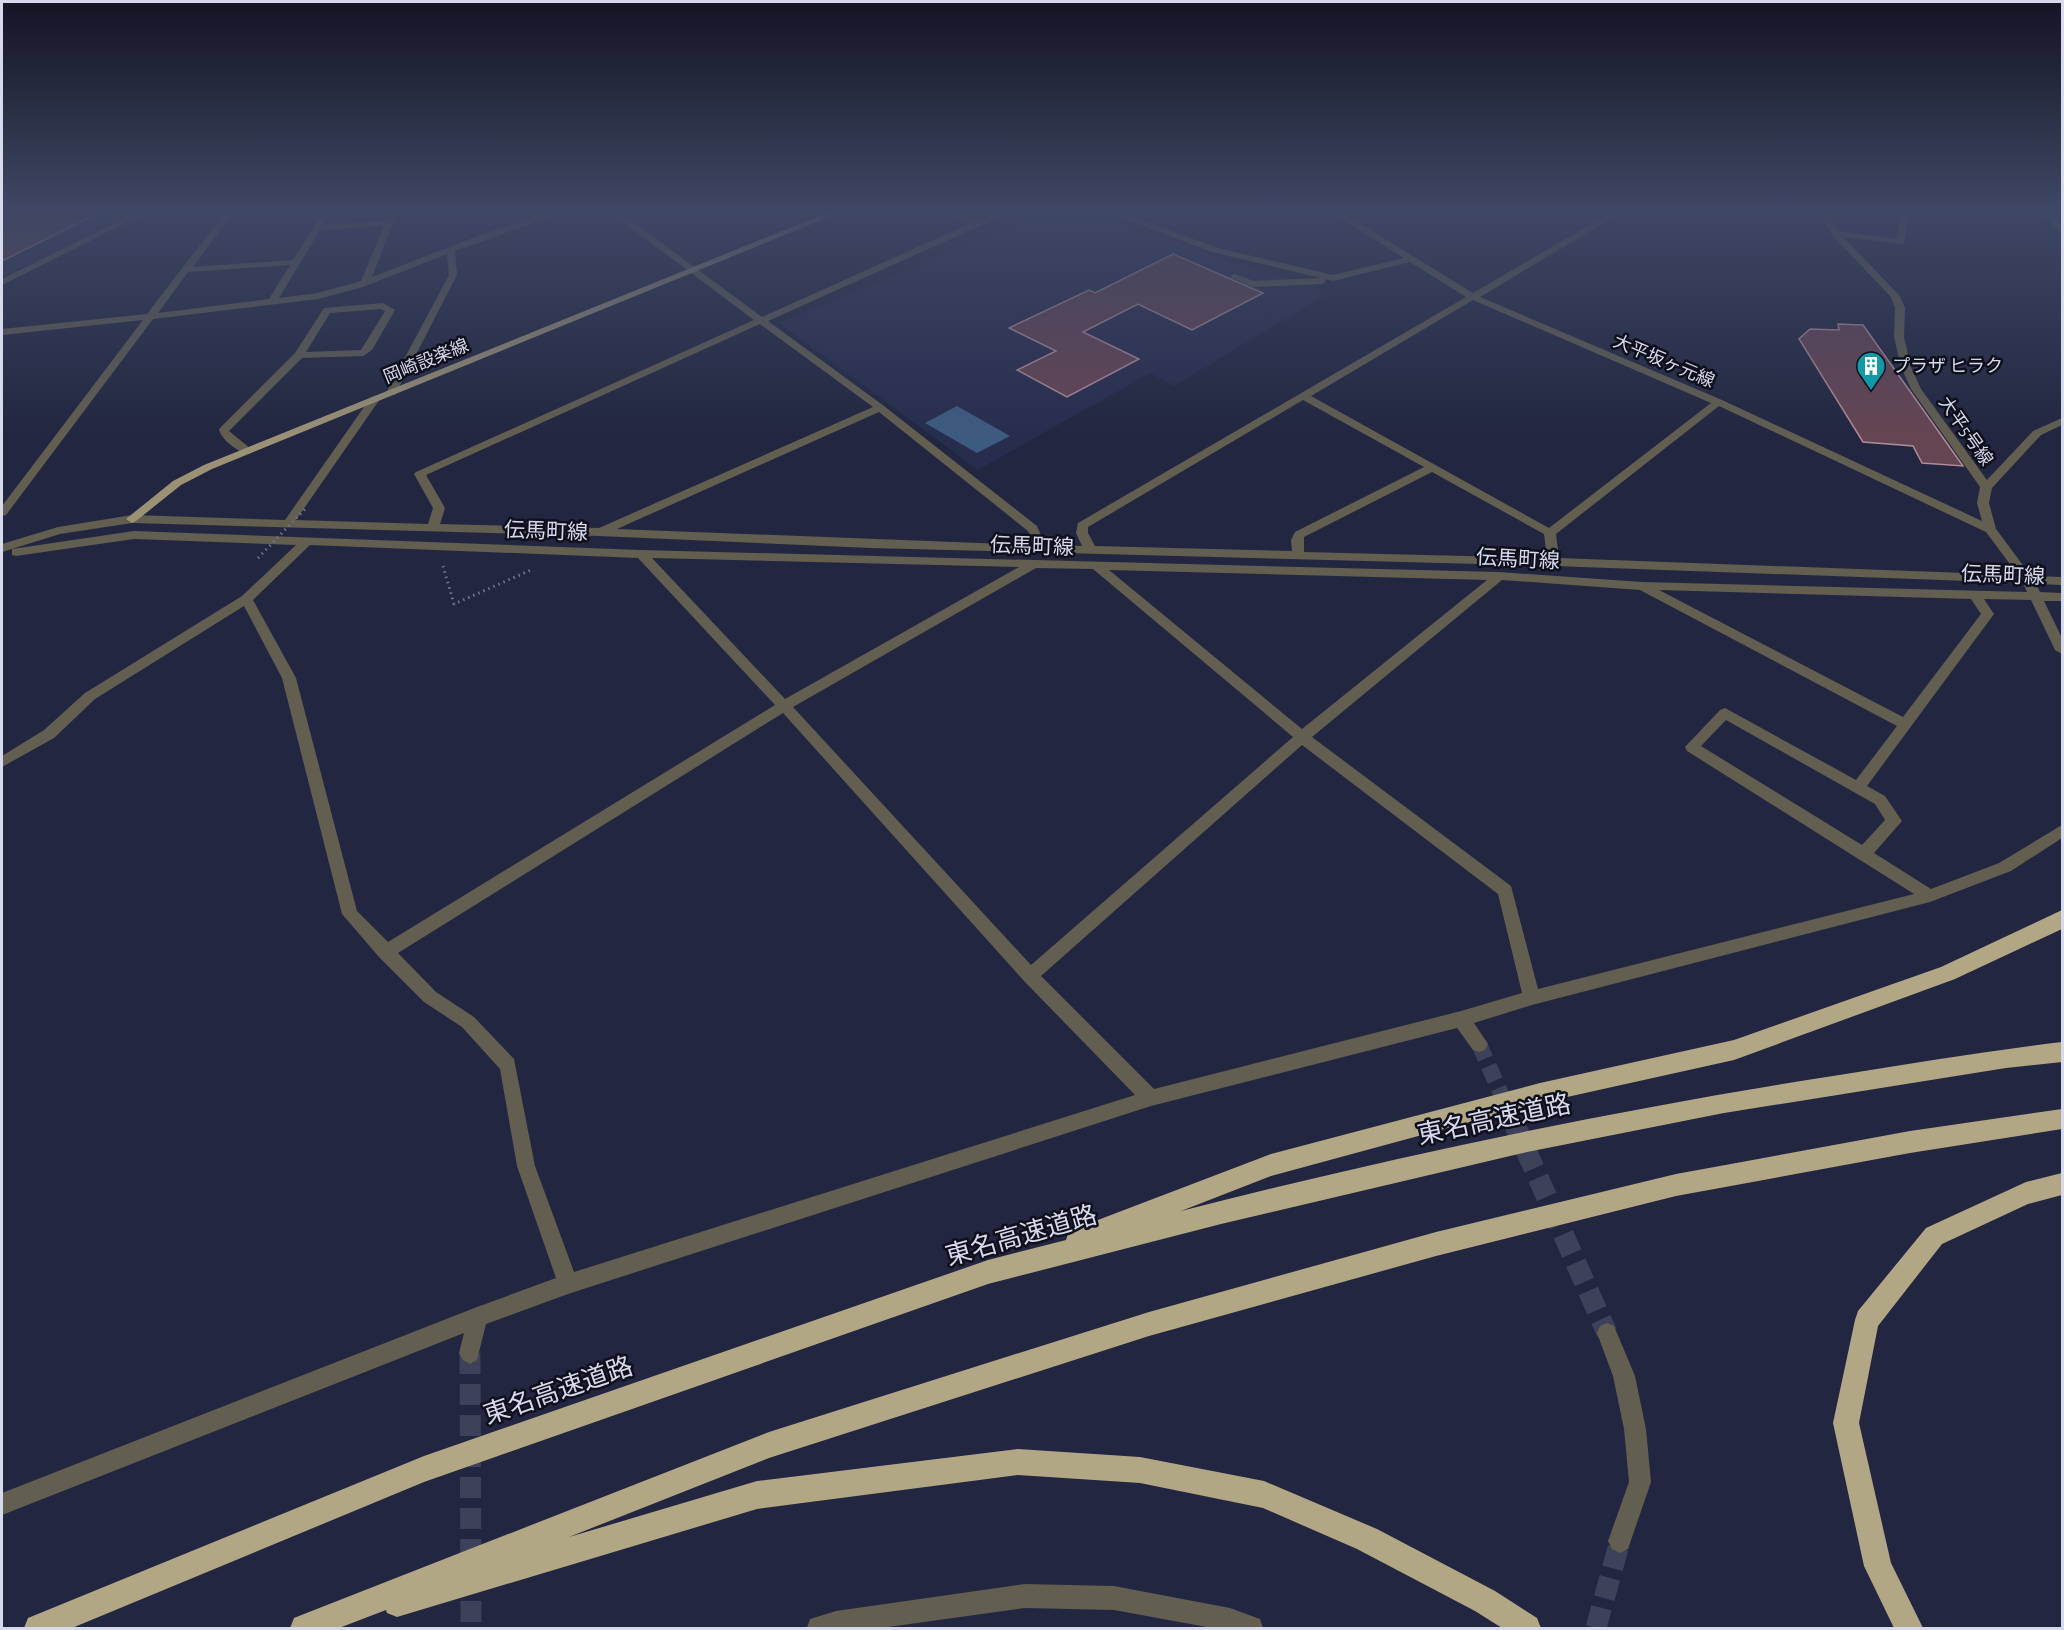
<svg xmlns="http://www.w3.org/2000/svg" width="2064" height="1630" font-family="'Alegreya Sans','Noto Sans JP',sans-serif">
<rect width="100%" height="100%" fill="#222640"/>
<g fill="#272d4d">
<polygon points="2,210 138,210 2,278"/>
<polygon points="1053,210 1091,210 1229,262 1319,286 1322,297 1174,386 1150,373 978,470 779,323"/>
</g>
<polygon fill="#3d5b80" points="957,406 1010,436 977,453 925,423"/>
<g fill="#654552" stroke="#b08c99" stroke-width="1.5">
<polygon points="2,210 105,210 2,261"/>
<polygon points="1173,254 1263,293 1192,330 1138,304 1083,332 1139,359 1067,397 1017,370 1056,351 1009,328 1089,290 1095,293"/>
<polygon points="1838,324 1863,325 1963,466 1922,463 1913,446 1863,442 1799,339 1810,329 1839,330"/>
</g>
<g fill="none" stroke-linecap="round" stroke-linejoin="round">
<polyline stroke="#3d415a" stroke-width="16" stroke-dasharray="16 8" stroke-linecap="butt" points="1479,1044 1514,1123"/>
<g stroke="#3d415a" stroke-width="21" stroke-dasharray="21 10" stroke-linecap="butt">
<polyline points="1513,1121 1607,1333"/>
<polyline points="470,1353 471,1628"/>
<polyline points="1596,1628 1620,1541"/>
</g>
<polyline stroke="#70748a" stroke-width="3" stroke-dasharray="1.5 4" stroke-linecap="butt" points="443,566 454,604 531,570"/>
<g fill="#625e50" fill-rule="evenodd">
<polygon points="141,210 152,210 2,285 2,279"/>
<path d="M227,210H235L193,267L293,260L324,210H332L323,225L386,221L390,210H398L372,277L483,234L557,210H570L455,251L457,275L395,395L386,393L449,275L447,254L363,287L318,299L153,319L6,515L2,516V506L143,320L2,335V329L147,314ZM384,226L361,281L318,293L279,298L320,230ZM290,265L269,299L158,313L188,272Z"/>
<path d="M607,210H617L762,317L969,224L946,210H957L976,221L1003,210H1015L768,321L884,406L1037,526L1045,545L1082,546L1076,533L1078,523L1466,297L1410,262L1333,281L1325,279V283L1322,284L1253,287L1230,277L1234,274L1254,281L1321,278L1212,252L1102,210H1114L1218,248L1333,275L1404,258L1328,210H1338L1473,293L1615,210H1625L1480,297L1722,400L1982,521L1977,503L1980,487L1911,389L1901,367L1894,337L1895,308L1891,297L1832,235L1819,210H1827L1838,231L1897,239L1901,210H1909L1904,244L1843,237L1900,296L1905,308L1904,337L1911,367L1921,389L1987,480L2033,431L2062,418V425L2041,435L1992,488L1989,503L1996,529L2031,576L2062,577V585L2036,584L2040,592L2062,593V601H2044L2062,638V654L2055,650L2031,600L1984,599L1994,614L1867,786L1885,796L1902,821L1874,853L1931,889L1999,863L2062,825V838L2011,871L1930,902L1532,1005L1474,1023L1488,1044L1485,1050L1479,1052L1473,1050L1457,1028L1151,1106L568,1294L486,1324L477,1360L470,1364L463,1360L459,1353L464,1333L2,1515V1493L477,1307L556,1278L517,1166L500,1069L462,1027L424,1002L379,957L342,914L282,678L244,606L95,699L54,738L2,767V756L44,730L85,693L242,596L296,545L134,539L16,556L12,555V549L134,531L641,550L1499,572L1642,582L2027,592L2023,583L1554,566L871,548L599,536L132,523L60,534L2,552V544L58,527L132,515L285,520L371,397L375,396L380,399L296,520L428,524L433,508L414,474L416,472L754,320ZM1473,300L1711,403L1549,528L1311,396ZM760,324L873,407L599,528L440,524L445,508L426,475ZM1303,400L1424,467L1295,532L1291,540L1292,551L1095,546L1088,533V527ZM1719,406L1986,532L2018,575L1559,558L1556,534ZM879,412L1028,531L1033,545L617,529ZM1432,472L1544,534L1547,558L1304,552V537ZM310,545L638,558L775,705L388,942L357,911L296,678L253,600ZM652,558L1019,567L785,699ZM1036,568L1093,569L1293,737L1031,965L793,707ZM1109,570L1487,580L1302,729ZM1502,580L1640,590L1897,726L1856,780L1725,708L1720,710L1685,747L1687,751L1914,894L1538,989L1511,886L1312,737ZM1659,590L1971,599L1981,614L1903,717ZM783,713L1024,981L1135,1095L574,1272L535,1166L514,1059L474,1017L436,992L398,953ZM1726,720L1875,804L1885,820L1862,845L1701,746ZM1302,745L1498,894L1522,993L1461,1011L1154,1089L1041,976Z"/>
<polygon points="2039,210 2048,210 2062,225 2062,231 2059,231"/>
<path d="M383,303L395,310L372,350L363,356L302,358L229,431L251,449V453C240,455 222,440 219,430L220,428L295,353L324,308ZM381,309L385,311L361,350L306,352L330,313Z"/>
<polygon points="1607,1323 1614,1326 1635,1376 1646,1429 1651,1482 1628,1549 1620,1553 1612,1549 1608,1541 1629,1482 1624,1429 1613,1376 1597,1333 1600,1326"/>
<polygon points="1025,1584 1114,1586 1230,1608 1260,1619 1263,1628 1212,1628 1114,1610 1025,1608 881,1628 807,1628 810,1619 836,1611"/>
</g>
<polygon fill="#9b9276" fill-rule="evenodd" points="834,210 846,210 212,469 181,485 136,521 132,523 126,519 173,481 204,465"/>
<g fill="#b2a785" fill-rule="evenodd">
<path d="M2062,910V929L1955,979L1734,1060L1540,1103L1271,1176L1181,1211C1396,1156 1614,1110 1833,1076C1909,1064 1985,1051 2062,1042V1062L2006,1068L1724,1113L1527,1152L1221,1224L988,1284L424,1482L72,1628H24L28,1618L424,1456L988,1260L1066,1240L1069,1231L1271,1154L1540,1083L1734,1040L1941,967Z"/>
<polygon points="2062,1109 2062,1129 1910,1153 1676,1196 1436,1256 1149,1336 769,1458 569,1537 757,1481 1018,1449 1140,1457 1264,1481 1377,1529 1495,1591 1537,1618 1541,1628 1502,1628 1475,1611 1357,1549 1263,1508 1140,1483 1018,1475 757,1509 397,1617 387,1613 386,1610 339,1628 290,1628 294,1618 304,1614 769,1432 1149,1312 1436,1232 1676,1174 1910,1131"/>
<polygon points="2062,1173 2062,1195 2028,1204 1942,1244 1878,1326 1859,1423 1891,1563 1923,1628 1894,1628 1864,1566 1833,1423 1855,1320 1858,1311 1926,1228 2026,1182"/>
</g>
<polyline stroke="#70748a" stroke-width="3" stroke-dasharray="1.5 4" stroke-linecap="butt" points="258,558 305,509"/>
</g>
<linearGradient id="sky" x2="0" y2="1"><stop stop-color="#131523"/><stop offset="0.48" stop-color="#3e4764"/><stop offset="1" stop-color="#3e4764" stop-opacity="0"/></linearGradient>
<rect width="2064" height="438" fill="url(#sky)"/>
<defs>
<g id="building-pin" transform="scale(1.5)"><path d="M0 17L-7.5 6A9.5 9.5 0 1 1 7.5 6Z" fill="#0f9aa8" stroke="#0e111c"/><path d="M-4-6H4V6H1V3H-1V6H-4ZM-2.5-4.3h1.7v1.8h-1.7ZM.8-4.3h1.7v1.8H.8ZM-2.5-1h1.7V.8h-1.7ZM.8-1h1.7V.8H.8Z" fill="#fff"/></g>
</defs>
<g fill-rule="evenodd">
<use href="#building-pin" x="1871" y="366"/>
</g>
<g text-anchor="middle" stroke-width="5" stroke-linejoin="round" paint-order="stroke">
<g font-size="18" fill="#d6daec" stroke="#0e111c">
<text transform="translate(426 361) rotate(-22)" y="6">岡崎設楽線</text>
<text transform="translate(1664 361) rotate(23)" y="6">大平坂ヶ元線</text>
<text transform="translate(1966 431) rotate(55)" y="6">大平5号線</text>
</g>
<g font-size="18" fill="#d6daec" stroke="#0e111c" text-anchor="start">
<text x="1892" y="372">プラザ ヒラク</text>
</g>
<g font-size="21" fill="#d6daec" stroke="#0e111c">
<text transform="translate(546 531) rotate(2)" y="7">伝馬町線</text>
<text transform="translate(1032 546) rotate(2)" y="7">伝馬町線</text>
<text transform="translate(1518 559) rotate(3)" y="7">伝馬町線</text>
<text transform="translate(2003 575) rotate(2)" y="7">伝馬町線</text>
</g>
<g font-size="26" fill="#d6daec" stroke="#0e111c">
<text transform="translate(1494 1119) rotate(-12)" y="9">東名高速道路</text>
<text transform="translate(1021 1235) rotate(-16)" y="9">東名高速道路</text>
<text transform="translate(558 1390) rotate(-19)" y="9">東名高速道路</text>
</g>
</g>
<rect width="2064" height="1630" fill="none" stroke="#d6daec" stroke-width="6"/>
</svg>
